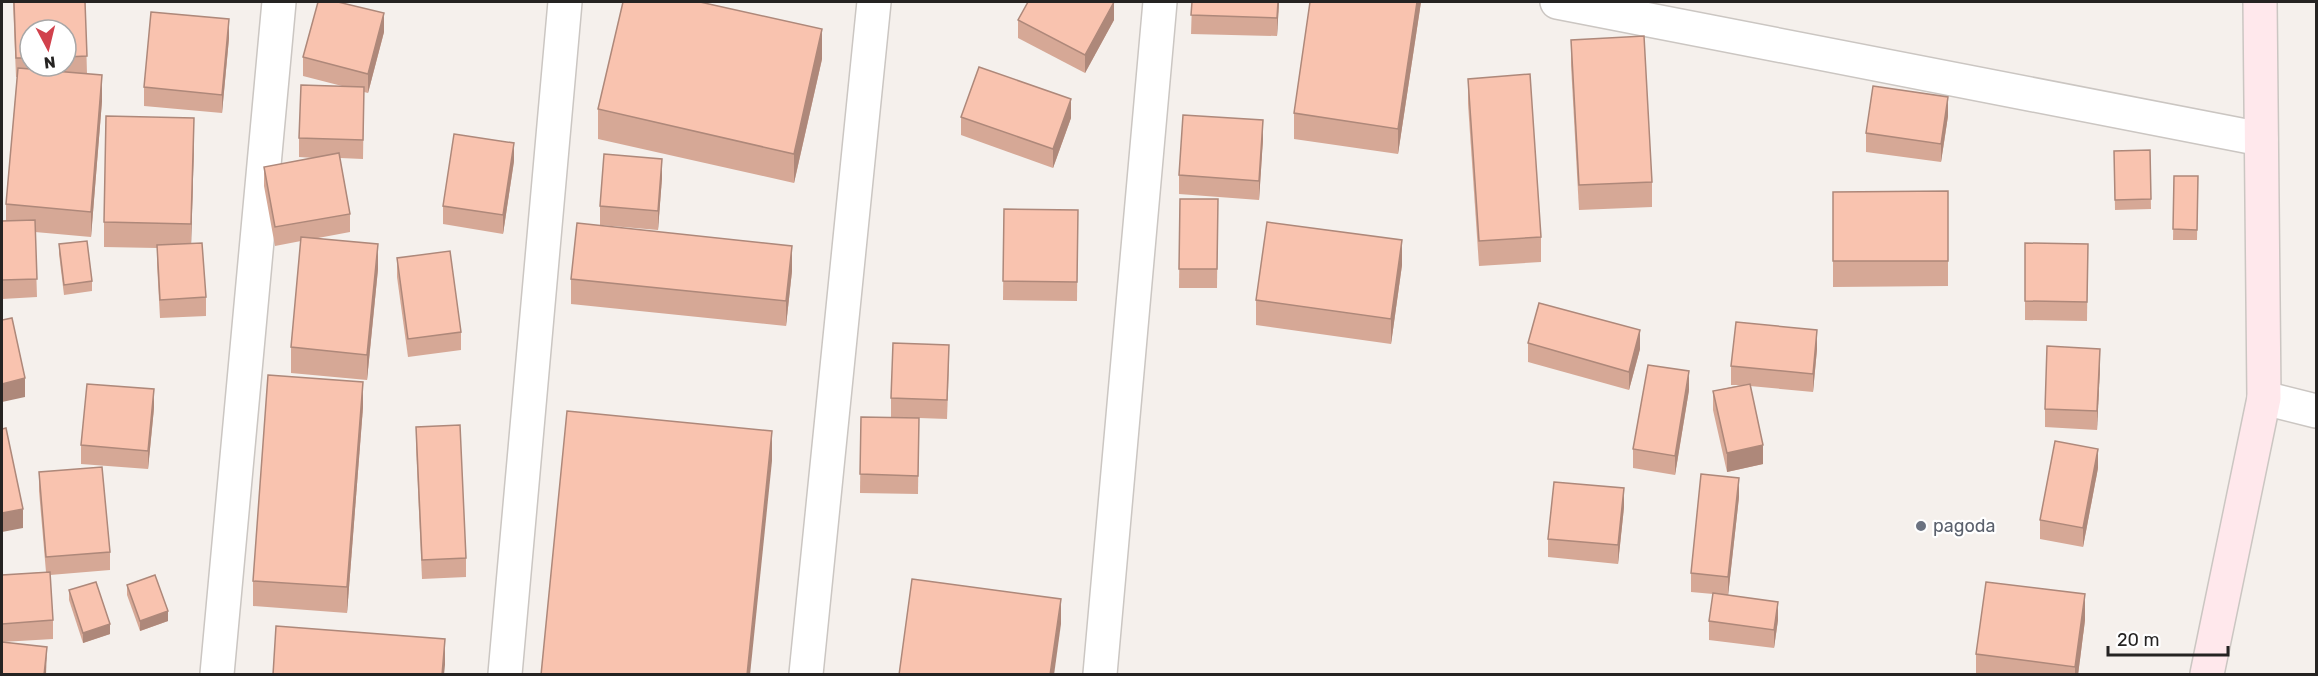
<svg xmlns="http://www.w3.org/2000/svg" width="2318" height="676" font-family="Rubik,sans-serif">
<rect width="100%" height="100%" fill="#f5f0ec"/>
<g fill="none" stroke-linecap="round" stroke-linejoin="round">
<g stroke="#cbc6c2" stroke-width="36">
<g id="street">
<polyline points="1557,2 2261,139"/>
<polyline points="2264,398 2316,411"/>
<polyline points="217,674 279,2"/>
<polyline points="505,674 565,2"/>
<polyline points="806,674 874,2"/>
<polyline points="1100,674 1160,2"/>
</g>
</g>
<g stroke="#cbc6c2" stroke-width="36">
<polyline id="secondary" points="2207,674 2264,398 2260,2"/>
</g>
<use href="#street" stroke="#fff" stroke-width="33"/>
<use href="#secondary" stroke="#ffe8ec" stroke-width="33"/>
</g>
<g fill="#d6a896" fill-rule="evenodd">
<path d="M13,2H85L87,74L102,101L91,237L35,232L37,297L2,299V221H6V204L17,77H16ZM30,30H66V66H30Z"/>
<polygon points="1192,2 1279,2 1277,36 1191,34"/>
<polygon points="1310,2 1421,2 1398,154 1294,139 1294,113"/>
<polygon points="1018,20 1114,20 1085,73 1018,38"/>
<polygon points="384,32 368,93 364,92 363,159 340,158 350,214 350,232 318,238 378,269 367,380 291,373 291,347 301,241 275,246 264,186 264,167 314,158 299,157 299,138 342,86 303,76 303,57"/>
<polygon points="229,38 222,113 144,106 144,87"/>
<polygon points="1571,40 1652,182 1652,207 1579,210 1571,65"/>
<polygon points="822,59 794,183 598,139 598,109"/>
<polygon points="1468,79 1541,237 1541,262 1479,266 1468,104"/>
<polygon points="1948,116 1941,162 1866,152 1866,133"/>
<polygon points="961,117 1071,118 1053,168 961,135"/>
<polygon points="1263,139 1259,200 1179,194 1179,175"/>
<polygon points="194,143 191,243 206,297 206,316 160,318 157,264 157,248 104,247 104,222"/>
<polygon points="2150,150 2151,209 2115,210 2114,151"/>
<polygon points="514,161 503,234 443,224 443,206"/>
<polygon points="2174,176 2198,176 2197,240 2173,240"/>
<polygon points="662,178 658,230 600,225 600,206"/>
<polygon points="1948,191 1948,286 1833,287 1833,192"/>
<polygon points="1180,199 1218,199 1217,288 1179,288"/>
<polygon points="1004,209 1078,210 1077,301 1003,300"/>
<polygon points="2025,243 2088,244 2087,321 2025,320"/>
<polygon points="59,244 92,281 92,291 64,295 59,254"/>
<polygon points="397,258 461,332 461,350 408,357 397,277"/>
<polygon points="1402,265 1391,344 1256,325 1256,300"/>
<polygon points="792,271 786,326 571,304 571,279"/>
<polygon points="1528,343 1640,349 1629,390 1528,362"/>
<polygon points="1817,349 1813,392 1750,386 1763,464 1727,472 1713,410 1713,391 1741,385 1731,385 1731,366"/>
<polygon points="949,364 947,419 891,417 891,398"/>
<polygon points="2100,367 2097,430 2045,427 2045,409"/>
<polygon points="1689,390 1675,475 1633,468 1633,449"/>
<polygon points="363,407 347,613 253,606 253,581"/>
<polygon points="154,408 148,469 81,464 81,445"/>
<polygon points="861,417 919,418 918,494 860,493"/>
<polygon points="416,427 466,558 466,577 422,579 416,446"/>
<polygon points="2098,468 2083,547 2040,539 2040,520"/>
<polygon points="39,472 110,552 110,570 50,575 53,620 53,639 2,642 2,575 46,572 39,491"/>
<polygon points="1739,497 1728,595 1778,620 1774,648 1709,640 1709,621 1713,594 1691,592 1691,573"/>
<polygon points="1624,507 1618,564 1548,557 1548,539"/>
<polygon points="127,585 168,621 140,631 127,595"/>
<polygon points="69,590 110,634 83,643 69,600"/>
<polygon points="2085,620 2078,675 1976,675 1976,654"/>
</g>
<g fill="#ae887a">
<polygon points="1114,2 1114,20 1085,73 1085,55"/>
<polygon points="1278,2 1279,2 1277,36 1277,18"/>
<polygon points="1417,2 1421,2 1398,154 1398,129"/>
<polygon points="384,13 384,32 368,93 368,74"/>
<polygon points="229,19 229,38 222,113 222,95"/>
<polygon points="822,29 822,59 794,183 794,154"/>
<polygon points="102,75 102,101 91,237 91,212"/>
<polygon points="1948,97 1948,116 1941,162 1941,144"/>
<polygon points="1071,99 1071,118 1053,168 1053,149"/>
<polygon points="194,118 194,143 191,249 191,224"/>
<polygon points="1263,120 1263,139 1259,200 1259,181"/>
<polygon points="514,143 514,161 503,234 503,215"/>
<polygon points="662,159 662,178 658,230 658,211"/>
<polygon points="1402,240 1402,265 1391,344 1391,319"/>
<polygon points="378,244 378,269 367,380 367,355"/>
<polygon points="792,246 792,271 786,326 786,301"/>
<polygon points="1640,330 1640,349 1629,390 1629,372"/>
<polygon points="1817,330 1817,349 1813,392 1813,374"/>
<polygon points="2100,349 2100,367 2097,430 2097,411"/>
<polygon points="1689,371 1689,390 1675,475 1675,456"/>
<polygon points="25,378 25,397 2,402 2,384"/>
<polygon points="363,382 363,407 347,613 347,587"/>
<polygon points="154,389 154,408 148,469 148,451"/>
<polygon points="772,431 772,461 750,675 747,675"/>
<polygon points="1763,445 1763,464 1727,472 1727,453"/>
<polygon points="2098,449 2098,468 2083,547 2083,528"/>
<polygon points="1739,478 1739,497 1728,596 1728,577"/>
<polygon points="1624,488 1624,507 1618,564 1618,545"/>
<polygon points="23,509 23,528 2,532 2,513"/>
<polygon points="2085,594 2085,620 2078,675 2075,675 2075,667"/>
<polygon points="1061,599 1061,624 1054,675 1050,675"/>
<polygon points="1778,602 1778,620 1774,648 1774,630"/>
<polygon points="168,611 168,621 140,631 140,621"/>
<polygon points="110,624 110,634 83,643 83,633"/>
<polygon points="445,639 445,665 444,675 442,675"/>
<polygon points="47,647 46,675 44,675"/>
</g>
<g fill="#f9c3af" stroke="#ae887a" stroke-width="1.5">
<polygon points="14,2 85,2 87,56 66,57 66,30 30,30 30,58 16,58"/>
<polygon points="318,2 338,2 384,13 368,74 303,57"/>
<polygon points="623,2 700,2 822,29 794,154 598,109"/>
<polygon points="1028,2 1114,2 1085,55 1018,20"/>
<polygon points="1192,2 1278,2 1277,18 1191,15"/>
<polygon points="1310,2 1417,2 1398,129 1294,113"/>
<polygon points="151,12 229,19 222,95 144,87"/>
<polygon points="1644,36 1652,182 1579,185 1571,40"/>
<polygon points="979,67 1071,99 1053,149 961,117"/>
<polygon points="18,68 102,75 91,212 6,204"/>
<polygon points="1530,74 1541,237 1479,241 1468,79"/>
<polygon points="301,85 364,87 363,140 299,138"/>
<polygon points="1873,86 1948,97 1941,144 1866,133"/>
<polygon points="1183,115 1263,120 1259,181 1179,175"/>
<polygon points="106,116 194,118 191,224 104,222"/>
<polygon points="454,134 514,143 503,215 443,206"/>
<polygon points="2150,150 2151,199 2115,200 2114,151"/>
<polygon points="339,153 350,214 275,227 264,167"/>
<polygon points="604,154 662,159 658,211 600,206"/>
<polygon points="2174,176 2198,176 2197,230 2173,229"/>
<polygon points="1948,191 1948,261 1833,261 1833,192"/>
<polygon points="1180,199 1218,199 1217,269 1179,269"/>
<polygon points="1004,209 1078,210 1077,282 1003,281"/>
<polygon points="35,220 37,279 2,280 2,221"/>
<polygon points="1267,222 1402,240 1391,319 1256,300"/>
<polygon points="577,223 792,246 786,301 571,279"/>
<polygon points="301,237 378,244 367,355 291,347"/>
<polygon points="87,241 92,281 64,285 59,244"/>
<polygon points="202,243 206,297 160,300 157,245"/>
<polygon points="2025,243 2088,244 2087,302 2025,301"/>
<polygon points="450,251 461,332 408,339 397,258"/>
<polygon points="1539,303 1640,330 1629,372 1528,343"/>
<polygon points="12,318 25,378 2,384 2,320"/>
<polygon points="1736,322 1817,330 1813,374 1731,366"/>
<polygon points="893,343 949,345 947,400 891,398"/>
<polygon points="2047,346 2100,349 2097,411 2045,409"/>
<polygon points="1648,365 1689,371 1675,456 1633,449"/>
<polygon points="268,375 363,382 347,587 253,581"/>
<polygon points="87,384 154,389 148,451 81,445"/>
<polygon points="1750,384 1763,445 1727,453 1713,391"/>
<polygon points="567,411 772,431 747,675 541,675"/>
<polygon points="861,417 919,418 918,476 860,474"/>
<polygon points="460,425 466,558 422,560 416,427"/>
<polygon points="6,428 23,509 2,513 2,429"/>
<polygon points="2055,441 2098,449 2083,528 2040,520"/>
<polygon points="102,467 110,552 46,557 39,472"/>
<polygon points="1701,474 1739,478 1728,577 1691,573"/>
<polygon points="1554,482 1624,488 1618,545 1548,539"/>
<polygon points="50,572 53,620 2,624 2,575"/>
<polygon points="155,575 168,611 140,621 127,585"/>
<polygon points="912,579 1061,599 1050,675 899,675"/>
<polygon points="96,582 110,624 83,633 69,590"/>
<polygon points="1986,582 2085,594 2075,667 1976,654"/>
<polygon points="1713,593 1778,602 1774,630 1709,621"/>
<polygon points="276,626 445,639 442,675 273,675"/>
<polygon points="2,642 47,647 44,675 2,675"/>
</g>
<circle fill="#6b7280" stroke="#fff" stroke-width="2" cx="1921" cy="526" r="6"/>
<g text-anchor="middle" stroke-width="4.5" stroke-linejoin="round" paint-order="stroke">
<g font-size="18" fill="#5b616d" stroke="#fff" text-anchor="start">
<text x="1933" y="532">pagoda</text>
</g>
</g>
<rect width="2318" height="676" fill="none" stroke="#252322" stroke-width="6"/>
<g transform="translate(48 48) rotate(173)"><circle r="28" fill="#ffffff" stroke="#a8a7a7" stroke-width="1.5"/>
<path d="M0-4.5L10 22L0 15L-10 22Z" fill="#d1414c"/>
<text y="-9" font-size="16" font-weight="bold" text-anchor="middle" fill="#252322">N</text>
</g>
<path d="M2108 646v9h120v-9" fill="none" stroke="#252322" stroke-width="3"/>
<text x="2117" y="646" font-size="18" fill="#252322" stroke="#ffffff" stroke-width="4.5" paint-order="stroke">20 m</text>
</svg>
